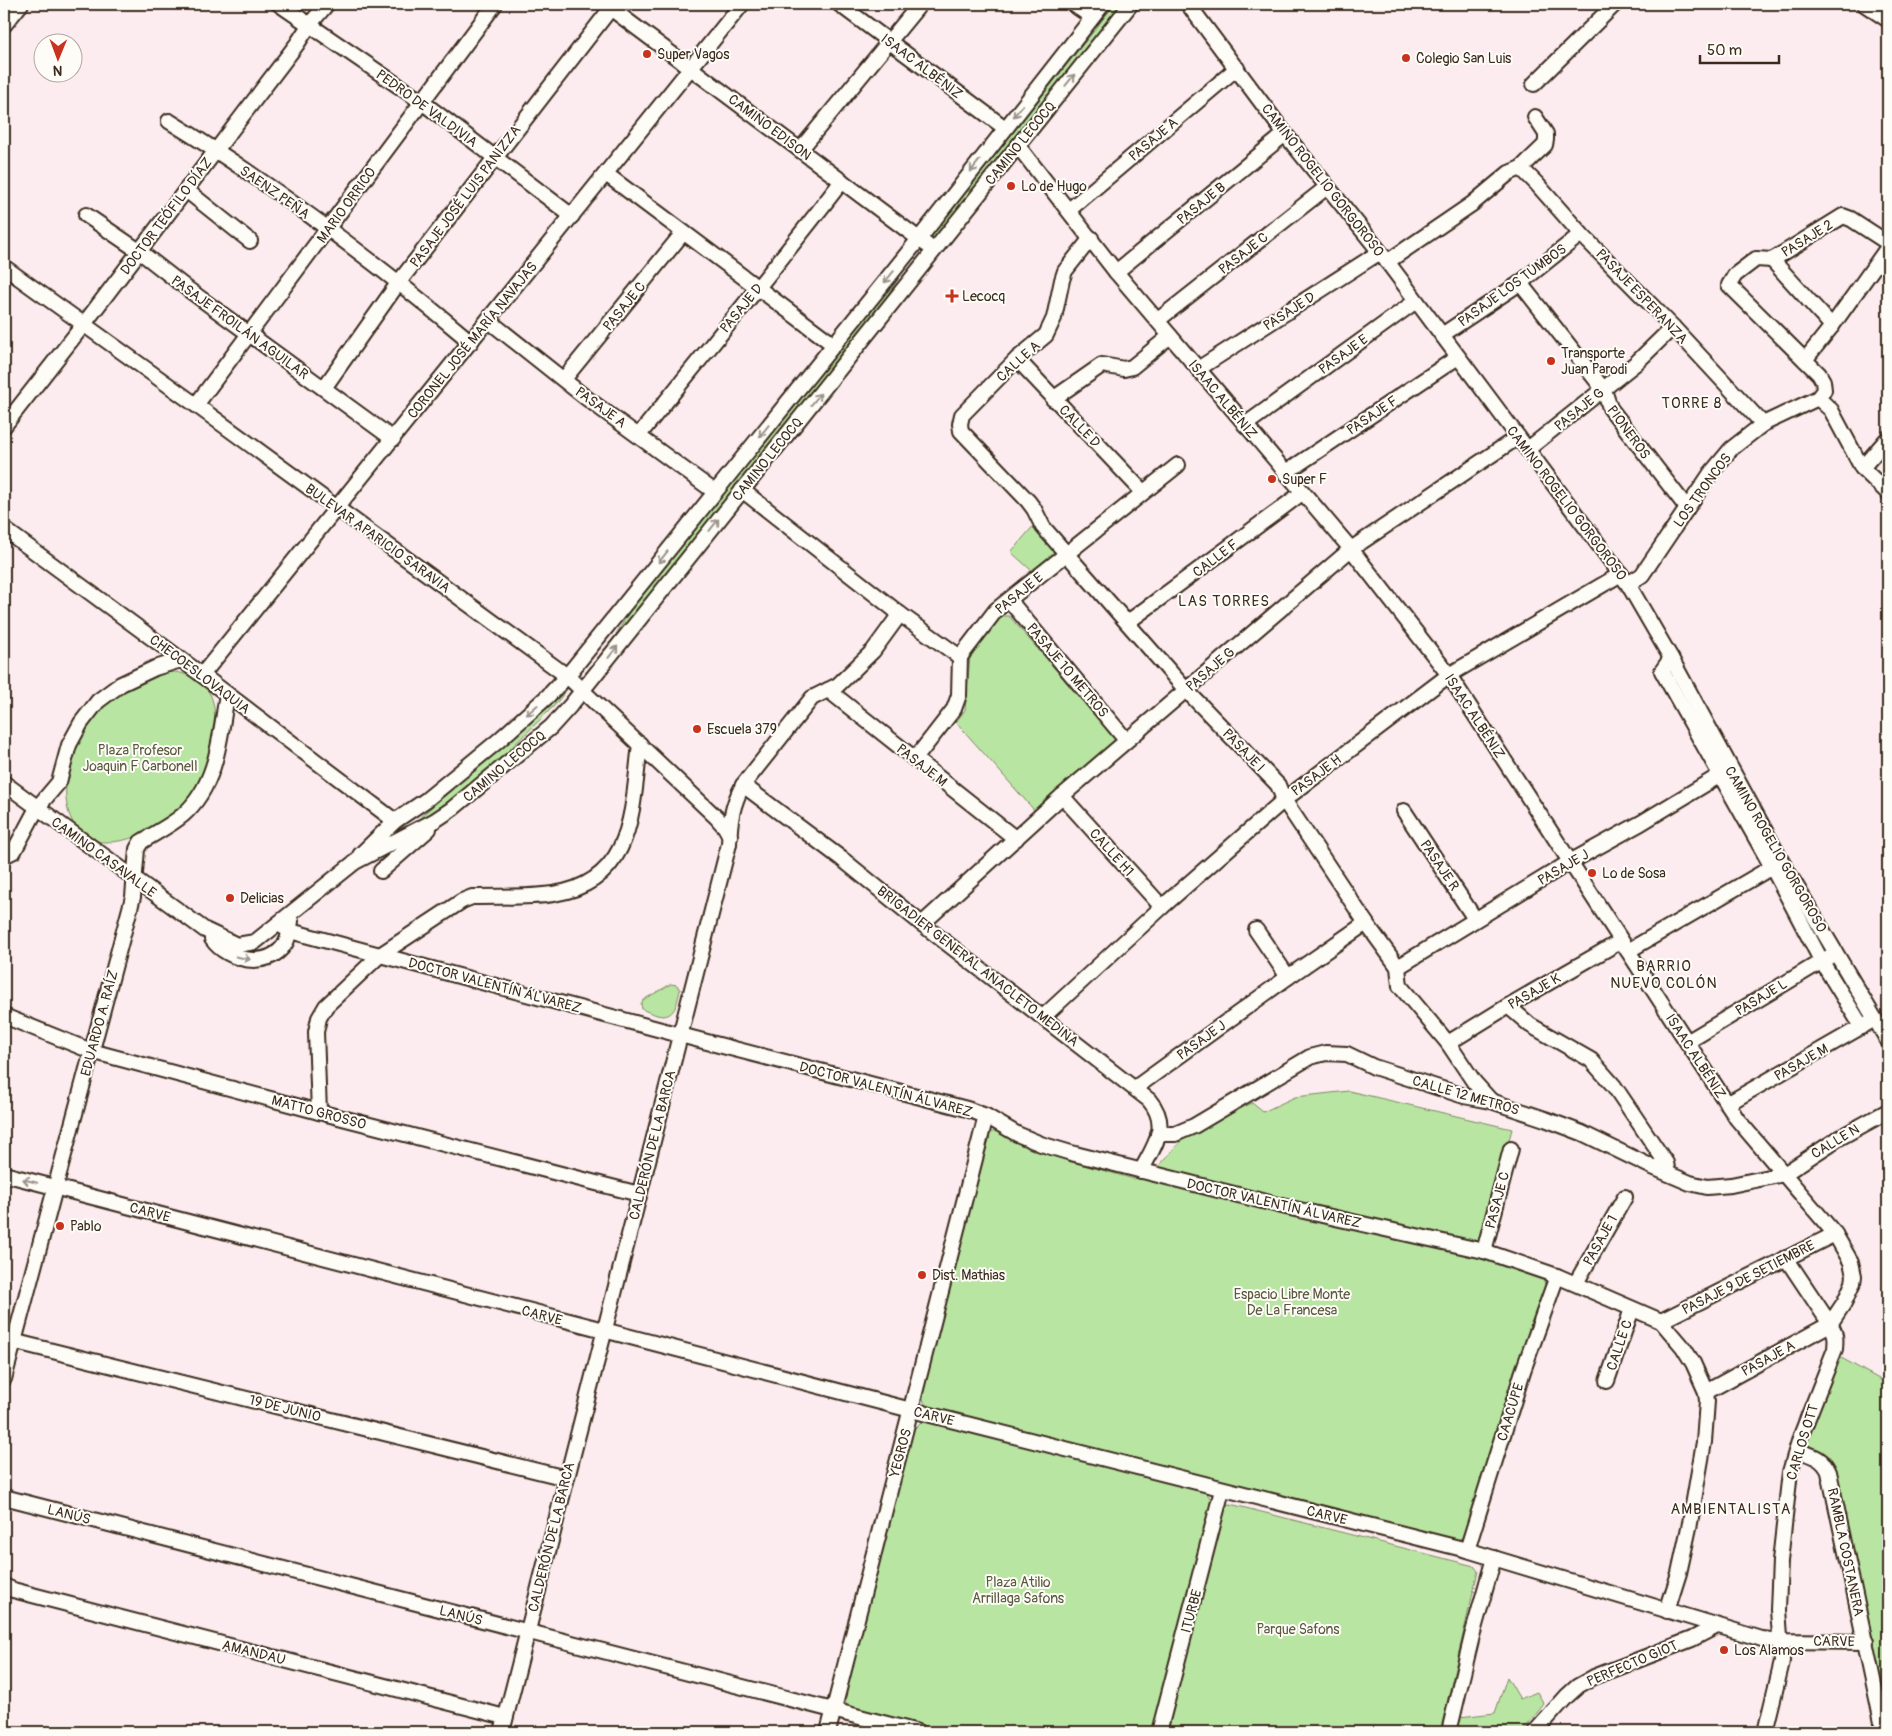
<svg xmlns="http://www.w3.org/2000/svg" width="1892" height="1736" font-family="Pangolin,sans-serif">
<rect width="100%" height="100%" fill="#fdecef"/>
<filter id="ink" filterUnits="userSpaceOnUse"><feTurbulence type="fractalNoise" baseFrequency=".02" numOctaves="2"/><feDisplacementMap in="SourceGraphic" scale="10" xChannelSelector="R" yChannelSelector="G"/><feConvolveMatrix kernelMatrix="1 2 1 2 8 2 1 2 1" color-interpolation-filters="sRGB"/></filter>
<g filter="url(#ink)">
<g fill="#b9e5a3" stroke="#7a8860">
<polygon points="1115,4 1125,4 935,242 930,238"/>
<polygon points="918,249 869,323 585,676 584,675 615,636 634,604"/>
<polygon points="1035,524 1055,551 1054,554 1035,571 1032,571 1011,552"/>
<polygon points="1002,616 1009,616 1116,739 1034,810 956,722 965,710 970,657"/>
<path d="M175,672C189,674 203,681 210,694C222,717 209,771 195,792C176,819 138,843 105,842C95,842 89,839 82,833C53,810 68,749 86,724C106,696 141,675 175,672Z"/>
<polygon points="568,686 569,687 554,706 504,755 434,815 406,829 552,704"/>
<path d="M671,984L677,985L680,990C677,1003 675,1020 657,1015C652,1013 647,1012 642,1009L641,1004L643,1000Z"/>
<path d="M1349,1091L1512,1129L1477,1257L1531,1270L1543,1278L1545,1285L1463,1537L1456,1541L1246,1486L929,1408C921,1402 923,1396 924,1387L990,1134L994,1131L998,1132L1066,1160L1134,1179L1158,1167L1181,1141L1190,1134L1252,1103L1263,1112L1295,1097Z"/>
<polygon points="1836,1355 1888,1384 1888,1726 1872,1640 1836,1473 1823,1455 1808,1446 1807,1440"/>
<polygon points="928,1421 1202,1490 1210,1497 1211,1507 1153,1732 946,1732 851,1708 846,1704 845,1698 912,1431 920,1423"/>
<polygon points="1230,1504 1474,1566 1478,1571 1440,1732 1164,1732 1225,1505"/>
<polygon points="1507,1677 1520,1699 1537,1692 1544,1704 1522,1732 1455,1732 1459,1717 1495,1713"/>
</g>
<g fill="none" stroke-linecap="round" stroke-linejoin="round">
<g stroke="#3b2a1e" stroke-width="18">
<g id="minor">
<polyline points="279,4 422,102 572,216"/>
<polyline points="605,4 927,245"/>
<polyline points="839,4 1005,128"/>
<polyline points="1073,4 1092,17"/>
<polyline points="1188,4 1285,134 1380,252 1628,584 1671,658 1782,862 1888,1041"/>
<polyline points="1864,4 1888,20"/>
<polyline points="4,25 21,4"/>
<polyline points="1534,84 1615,4"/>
<path d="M169,121C275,186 376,262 471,342"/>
<polyline points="1018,146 1116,272 1351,549 1449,675 1737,1119 1835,1234 1851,1262 1854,1276 1853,1283 1844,1303 1830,1324 1706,1392"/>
<polyline points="800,150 920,4"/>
<polyline points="1521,168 1536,183 1581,234 1673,327 1763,424"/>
<polyline points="606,174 834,345"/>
<polyline points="186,190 250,241"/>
<polyline points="1069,210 1237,68"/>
<polyline points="86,215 139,251 189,290 393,439"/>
<polyline points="1091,238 1065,271 1062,280 1054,318 1046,335 1017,359 962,415 960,424 961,431 1028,501 1034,509 1043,527 1186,690 1278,785 1284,800 1366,923 1398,967 1400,986 1448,1043 1474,1082 1491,1101"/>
<polyline points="1772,260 1832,326"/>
<polyline points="1387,262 1472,204 1509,173 1521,168 1545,145 1546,140 1546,134 1535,117"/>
<polyline points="4,267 196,405 567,676 717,818 725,827 730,836"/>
<polyline points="1116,272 1285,134"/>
<polyline points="1520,283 1604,390 1610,408 1687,508"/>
<polyline points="488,320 585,397 715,492"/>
<polyline points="1158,320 1327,187"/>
<polyline points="1442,335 1520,283 1581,234"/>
<polyline points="1017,359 1143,492"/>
<polyline points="1805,360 1832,326 1888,247"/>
<polyline points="1198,369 1380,252"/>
<polyline points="564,379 683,233"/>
<polyline points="324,388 399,282 611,8"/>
<polyline points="1818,398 1831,410 1862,468 1888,493"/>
<polyline points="1053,399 1102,365 1124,369 1132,367 1170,336"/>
<polyline points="196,405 495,4"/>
<polyline points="1245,425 1416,301"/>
<polyline points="4,426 84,324 297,44 310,24 327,4"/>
<path d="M639,435C707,350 776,267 842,181"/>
<polyline points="1528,449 1636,363 1673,327"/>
<polyline points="1862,468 1888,438"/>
<polyline points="1285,473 1458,357"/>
<polyline points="742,490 900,614 960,657"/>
<polyline points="4,529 202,675 395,821"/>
<polyline points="1628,584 1642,575 1711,473 1731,449 1763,424 1818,398 1824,390 1823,381 1819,374 1729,285 1735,275 1756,259 1772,260 1843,216 1851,219 1888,243"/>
<polyline points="1009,600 1126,740"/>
<polyline points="1128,622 1302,493"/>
<polyline points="1671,658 1662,671 1772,867 1822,962 1862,1027"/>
<polyline points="202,675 742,4"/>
<polyline points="828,690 1016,839"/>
<polyline points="915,759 954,709 959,695 960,657 996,610 1178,465"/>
<polyline points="4,783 205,930 237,945 255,942 355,862 434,821 452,809 551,727 570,706 1131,4"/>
<path d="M743,785L842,859L922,924L1149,1100C1171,1126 1154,1146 1141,1171"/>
<polyline points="1062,796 1162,907"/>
<polyline points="1404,811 1475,919"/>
<polyline points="360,855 395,821 426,800 498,741 548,696 567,676 919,239 1103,4"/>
<polyline points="4,856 14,851 37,808 59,782 69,745 81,723 98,701 121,684 155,668 181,660"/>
<polyline points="381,871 429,829"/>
<polyline points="278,924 290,931 680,1035 967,1109 986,1116 1017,1134 1041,1144 1071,1153 1286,1207 1484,1251 1557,1276 1661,1321 1683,1347 1693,1363 1706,1392 1707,1401 1704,1442 1690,1523 1679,1573 1667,1611"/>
<polyline points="922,924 1062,796 1351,549 1518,437"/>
<polyline points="1256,930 1288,977"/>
<path d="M212,939C227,961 268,970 285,944C289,938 290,929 291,921"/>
<polyline points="1628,951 1779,863"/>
<polyline points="1398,967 1570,862 1641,823 1727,771"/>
<polyline points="1508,1006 1530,1025 1591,1060 1614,1086 1666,1163 1668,1173"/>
<polyline points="4,1016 91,1051 319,1112 639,1194"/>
<polyline points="1043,1017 1162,907 1284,800 1449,675 1621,574"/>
<polyline points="1687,1042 1829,957"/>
<polyline points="1448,1043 1508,1006 1621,941"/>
<polyline points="1135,1088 1288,977 1366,923"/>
<polyline points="1727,1104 1868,1023"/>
<path d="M319,1112L316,1032L319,1018L326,1006L380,955L462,901L472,897C499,896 527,898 553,894C635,882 632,808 640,744"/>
<polyline points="1158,1134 1175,1134 1194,1126 1310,1057 1326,1053 1347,1054 1374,1067 1464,1096 1491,1101 1545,1119 1582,1133 1650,1166 1690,1183 1707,1187 1731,1185 1784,1174 1839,1138 1888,1111"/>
<polyline points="4,1174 911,1410 1467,1550 1762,1639 1781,1641 1866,1642"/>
<polyline points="1484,1251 1511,1149"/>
<polyline points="1576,1283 1625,1197"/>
<polyline points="1661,1321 1835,1234"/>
<polyline points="4,1339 566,1478"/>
<path d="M4,1379L133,897L137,849L141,842C155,833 170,826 183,815C218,784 220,736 227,694"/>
<polyline points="1607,1381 1632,1309"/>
<path d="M1797,1450C1810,1455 1823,1457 1829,1472L1884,1732"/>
<polyline points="4,1497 918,1732"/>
<polyline points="1467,1550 1523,1371 1557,1276"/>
<polyline points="4,1586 13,1590 505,1717"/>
<path d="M502,1732L729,844C730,821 732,805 743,785L812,698L838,685L873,651L900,614"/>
<polyline points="828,1732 986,1116"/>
<polyline points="1159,1732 1222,1490"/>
<polyline points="1449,1732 1472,1636 1494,1558"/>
<polyline points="1535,1732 1567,1696 1578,1686 1594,1677 1692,1639 1717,1626"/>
<path d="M1765,1732L1782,1662L1778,1610L1780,1561L1790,1472L1800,1438L1835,1349C1836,1338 1836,1333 1830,1324L1786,1258"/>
</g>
</g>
<use href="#minor" stroke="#fdfcf7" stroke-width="14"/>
</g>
<defs><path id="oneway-shaft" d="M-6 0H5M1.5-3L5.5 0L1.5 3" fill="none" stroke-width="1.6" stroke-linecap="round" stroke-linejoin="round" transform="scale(1.25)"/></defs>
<g stroke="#9c938a">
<use href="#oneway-shaft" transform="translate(1070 80) rotate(-51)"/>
<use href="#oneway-shaft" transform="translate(1018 111) rotate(128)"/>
<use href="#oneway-shaft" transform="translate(975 166) rotate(128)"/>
<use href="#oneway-shaft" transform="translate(889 277) rotate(129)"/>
<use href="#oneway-shaft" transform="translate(816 399) rotate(-51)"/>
<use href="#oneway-shaft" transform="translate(764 431) rotate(129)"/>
<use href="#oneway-shaft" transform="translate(714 525) rotate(-52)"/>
<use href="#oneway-shaft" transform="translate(663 557) rotate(128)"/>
<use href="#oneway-shaft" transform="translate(613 652) rotate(-52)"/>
<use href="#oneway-shaft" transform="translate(532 710) rotate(139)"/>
<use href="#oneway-shaft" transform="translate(243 958) rotate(11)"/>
<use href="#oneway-shaft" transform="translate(30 1181) rotate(-166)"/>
</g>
</g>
<g fill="#c8321e" stroke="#fdfcf7" stroke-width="2">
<circle cx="647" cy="54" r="5"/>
<circle cx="1406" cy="58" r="5"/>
<circle cx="1011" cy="186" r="5"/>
<path d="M949.5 288.5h5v5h5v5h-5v5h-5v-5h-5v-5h5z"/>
<circle cx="1551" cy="361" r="5"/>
<circle cx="1272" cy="479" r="5"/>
<circle cx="697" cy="729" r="5"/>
<circle cx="1592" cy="873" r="5"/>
<circle cx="230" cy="898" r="5"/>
<circle cx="60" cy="1226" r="5"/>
<circle cx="922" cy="1275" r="5"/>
<circle cx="1724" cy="1650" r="5"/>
</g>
<g text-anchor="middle" stroke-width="4" stroke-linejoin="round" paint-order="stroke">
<g font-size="14" fill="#3b2a1e" stroke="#fdfcf7" text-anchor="start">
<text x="657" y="59">Super Vagos</text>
<text x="1416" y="63">Colegio San Luis</text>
<text x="1021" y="191">Lo de Hugo</text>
<text x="962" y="301">Lecocq</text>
<text x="1561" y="358">Transporte<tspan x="1561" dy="16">Juan Parodi</tspan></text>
<text x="1282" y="484">Super F</text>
<text x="707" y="734">Escuela 379</text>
<text x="1602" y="878">Lo de Sosa</text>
<text x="240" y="903">Delicias</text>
<text x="70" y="1231">Pablo</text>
<text x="932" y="1280">Dist. Mathias</text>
<text x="1734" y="1655">Los Alamos</text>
</g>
<g font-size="14" fill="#3b2a1e" stroke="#fdfcf7">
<text transform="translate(922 66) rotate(37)" y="5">ISAAC ALBÉNIZ</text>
<text transform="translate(427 108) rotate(36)" y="5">PEDRO DE VALDIVIA</text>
<text transform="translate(770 127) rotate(37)" y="5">CAMINO EDISON</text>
<text transform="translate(1153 139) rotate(-40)" y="5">PASAJE A</text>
<text transform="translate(1020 143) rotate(-51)" y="5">CAMINO LECOCQ</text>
<text transform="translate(1323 180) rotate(52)" y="5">CAMINO ROGELIO GORGOROSO</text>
<text transform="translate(275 192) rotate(35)" y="5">SAENZ PEÑA</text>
<text transform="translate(465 196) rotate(-53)" y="5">PASAJE JOSÉ LUIS PANIZZA</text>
<text transform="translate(1201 203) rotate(-39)" y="5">PASAJE B</text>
<text transform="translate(346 205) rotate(-54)" y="5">MARIO ORRICO</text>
<text transform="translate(166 216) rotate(-53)" y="5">DOCTOR TEÓFILO DÍAZ</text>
<text transform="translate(1807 238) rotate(-32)" y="5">PASAJE 2</text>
<text transform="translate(1243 253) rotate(-38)" y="5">PASAJE C</text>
<text transform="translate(1512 285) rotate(-36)" y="5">PASAJE LOS TUMBOS</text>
<text transform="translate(1642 296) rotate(46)" y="5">PASAJE ESPERANZA</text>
<text transform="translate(624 306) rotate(-51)" y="5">PASAJE C</text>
<text transform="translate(741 308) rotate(-51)" y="5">PASAJE D</text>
<text transform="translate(1289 311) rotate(-33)" y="5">PASAJE D</text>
<text transform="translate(240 327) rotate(36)" y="5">PASAJE FROILÁN AGUILAR</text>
<text transform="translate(472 340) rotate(-51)" y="5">CORONEL JOSÉ MARÍA NAVAJAS</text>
<text transform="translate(1343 354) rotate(-36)" y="5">PASAJE E</text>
<text transform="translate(1018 361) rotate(-42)" y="5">CALLE A</text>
<text transform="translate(1223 399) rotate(50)" y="5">ISAAC ALBÉNIZ</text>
<text transform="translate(601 407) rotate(36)" y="5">PASAJE A</text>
<text transform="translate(1579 409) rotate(-39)" y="5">PASAJE G</text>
<text transform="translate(1372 415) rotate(-34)" y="5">PASAJE F</text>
<text transform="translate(1080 426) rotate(46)" y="5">CALLE D</text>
<text transform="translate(1629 432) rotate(54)" y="5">PIONEROS</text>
<text transform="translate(767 459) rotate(-51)" y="5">CAMINO LECOCQ</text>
<text transform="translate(1702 490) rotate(-54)" y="5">LOS TRONCOS</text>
<text transform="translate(1567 503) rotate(53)" y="5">CAMINO ROGELIO GORGOROSO</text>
<text transform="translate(378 538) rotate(36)" y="5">BULEVAR APARICIO SARAVIA</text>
<text transform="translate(1215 558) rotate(-37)" y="5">CALLE F</text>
<text transform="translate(1019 593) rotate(-39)" y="5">PASAJE E</text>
<text transform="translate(1210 669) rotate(-41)" y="5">PASAJE G</text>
<text transform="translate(1068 670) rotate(50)" y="5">PASAJE 10 METROS</text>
<text transform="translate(200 674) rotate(37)" y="5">CHECOESLOVAQUIA</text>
<text transform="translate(1475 716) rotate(57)" y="5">ISAAC ALBÉNIZ</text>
<text transform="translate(1244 750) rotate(46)" y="5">PASAJE I</text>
<text transform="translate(922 765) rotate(38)" y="5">PASAJE M</text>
<text transform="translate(504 766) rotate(-40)" y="5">CAMINO LECOCQ</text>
<text transform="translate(1316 775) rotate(-37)" y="5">PASAJE H</text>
<text transform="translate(1776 849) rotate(60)" y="5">CAMINO ROGELIO GORGOROSO</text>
<text transform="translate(1112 852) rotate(48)" y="5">CALLE H1</text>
<text transform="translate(104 857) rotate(36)" y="5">CAMINO CASAVALLE</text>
<text transform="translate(1440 865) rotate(56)" y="5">PASAJE R</text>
<text transform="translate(1563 867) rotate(-30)" y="5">PASAJE J</text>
<text transform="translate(978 966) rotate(38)" y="5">BRIGADIER GENERAL ANACLETO MEDINA</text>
<text transform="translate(495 985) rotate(15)" y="5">DOCTOR VALENTÍN ÁLVAREZ</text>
<text transform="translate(1534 991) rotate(-30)" y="5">PASAJE K</text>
<text transform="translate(1761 997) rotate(-31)" y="5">PASAJE L</text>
<text transform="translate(99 1023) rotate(-75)" y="5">EDUARDO A. RAÍZ</text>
<text transform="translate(1201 1040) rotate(-36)" y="5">PASAJE J</text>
<text transform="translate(1696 1056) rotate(57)" y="5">ISAAC ALBÉNIZ</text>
<text transform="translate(1801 1062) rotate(-30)" y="5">PASAJE M</text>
<text transform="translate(886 1089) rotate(15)" y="5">DOCTOR VALENTÍN ÁLVAREZ</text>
<text transform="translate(1466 1095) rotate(16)" y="5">CALLE 12 METROS</text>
<text transform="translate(319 1112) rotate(15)" y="5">MATTO GROSSO</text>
<text transform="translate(1835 1141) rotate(-31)" y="5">CALLE N</text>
<text transform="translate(652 1145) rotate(-76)" y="5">CALDERÓN DE LA BARCA</text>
<text transform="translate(1497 1200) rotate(-75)" y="5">PASAJE C</text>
<text transform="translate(1274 1203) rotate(13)" y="5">DOCTOR VALENTÍN ÁLVAREZ</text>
<text transform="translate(150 1212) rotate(15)" y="5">CARVE</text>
<text transform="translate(1600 1240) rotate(-61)" y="5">PASAJE 1</text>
<text transform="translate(1748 1277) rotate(-27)" y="5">PASAJE 9 DE SETIEMBRE</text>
<text transform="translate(542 1315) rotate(15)" y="5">CARVE</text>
<text transform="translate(1619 1345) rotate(-71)" y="5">CALLE C</text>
<text transform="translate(1768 1358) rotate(-29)" y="5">PASAJE A</text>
<text transform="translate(285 1408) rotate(14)" y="5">19 DE JUNIO</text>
<text transform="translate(1510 1412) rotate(-73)" y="5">CAACUPE</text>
<text transform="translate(934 1416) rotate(14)" y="5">CARVE</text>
<text transform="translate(1802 1442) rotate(-73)" y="5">CARLOS OTT</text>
<text transform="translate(900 1453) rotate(-75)" y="5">YEGROS</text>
<text transform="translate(69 1514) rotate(14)" y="5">LANÚS</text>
<text transform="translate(1327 1515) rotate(14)" y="5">CARVE</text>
<text transform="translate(551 1537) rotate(-76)" y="5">CALDERÓN DE LA BARCA</text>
<text transform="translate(1846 1552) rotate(78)" y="5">RAMBLA COSTANERA</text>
<text transform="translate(1191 1611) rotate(-75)" y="5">ITURBE</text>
<text transform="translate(461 1615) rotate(14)" y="5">LANÚS</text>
<text transform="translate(1834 1641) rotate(1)" y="5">CARVE</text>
<text transform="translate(254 1652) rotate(14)" y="5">AMANDAU</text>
<text transform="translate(1632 1663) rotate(-23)" y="5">PERFECTO GIOT</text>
</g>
<g font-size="14" fill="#5a593f" stroke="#fdfcf7">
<text x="140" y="755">Plaza Profesor<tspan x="140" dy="16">Joaquin F Carbonell</tspan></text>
<text x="1292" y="1299">Espacio Libre Monte<tspan x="1292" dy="16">De La Francesa</tspan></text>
<text x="1018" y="1587">Plaza Atilio<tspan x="1018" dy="16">Arrillaga Safons</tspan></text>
<text x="1298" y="1634">Parque Safons</text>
</g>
<g font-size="15" letter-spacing="1" fill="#3b2a1e" stroke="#fdfcf7">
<text x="1692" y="408">TORRE 8</text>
<text x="1224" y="606">LAS TORRES</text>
<text x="1664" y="971">BARRIO<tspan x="1664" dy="17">NUEVO COLÓN</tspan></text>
<text x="1731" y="1514">AMBIENTALISTA</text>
</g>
</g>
<rect width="1892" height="1736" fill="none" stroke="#fdfcf7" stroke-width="20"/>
<rect x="10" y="10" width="1872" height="1716" fill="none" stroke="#3b2a1e" stroke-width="2" filter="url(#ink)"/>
<g transform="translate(58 58) rotate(181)"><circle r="24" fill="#fdfcf7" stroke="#afa8a0"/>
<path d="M0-4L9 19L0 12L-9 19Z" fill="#c8321e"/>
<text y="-8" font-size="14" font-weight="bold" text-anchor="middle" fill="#3b2a1e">N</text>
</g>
<path d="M1700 55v8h79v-8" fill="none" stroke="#3b2a1e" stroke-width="2.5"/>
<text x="1707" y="55" font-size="15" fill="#3b2a1e" stroke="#fdfcf7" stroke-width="4" paint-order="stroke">50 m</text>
</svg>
